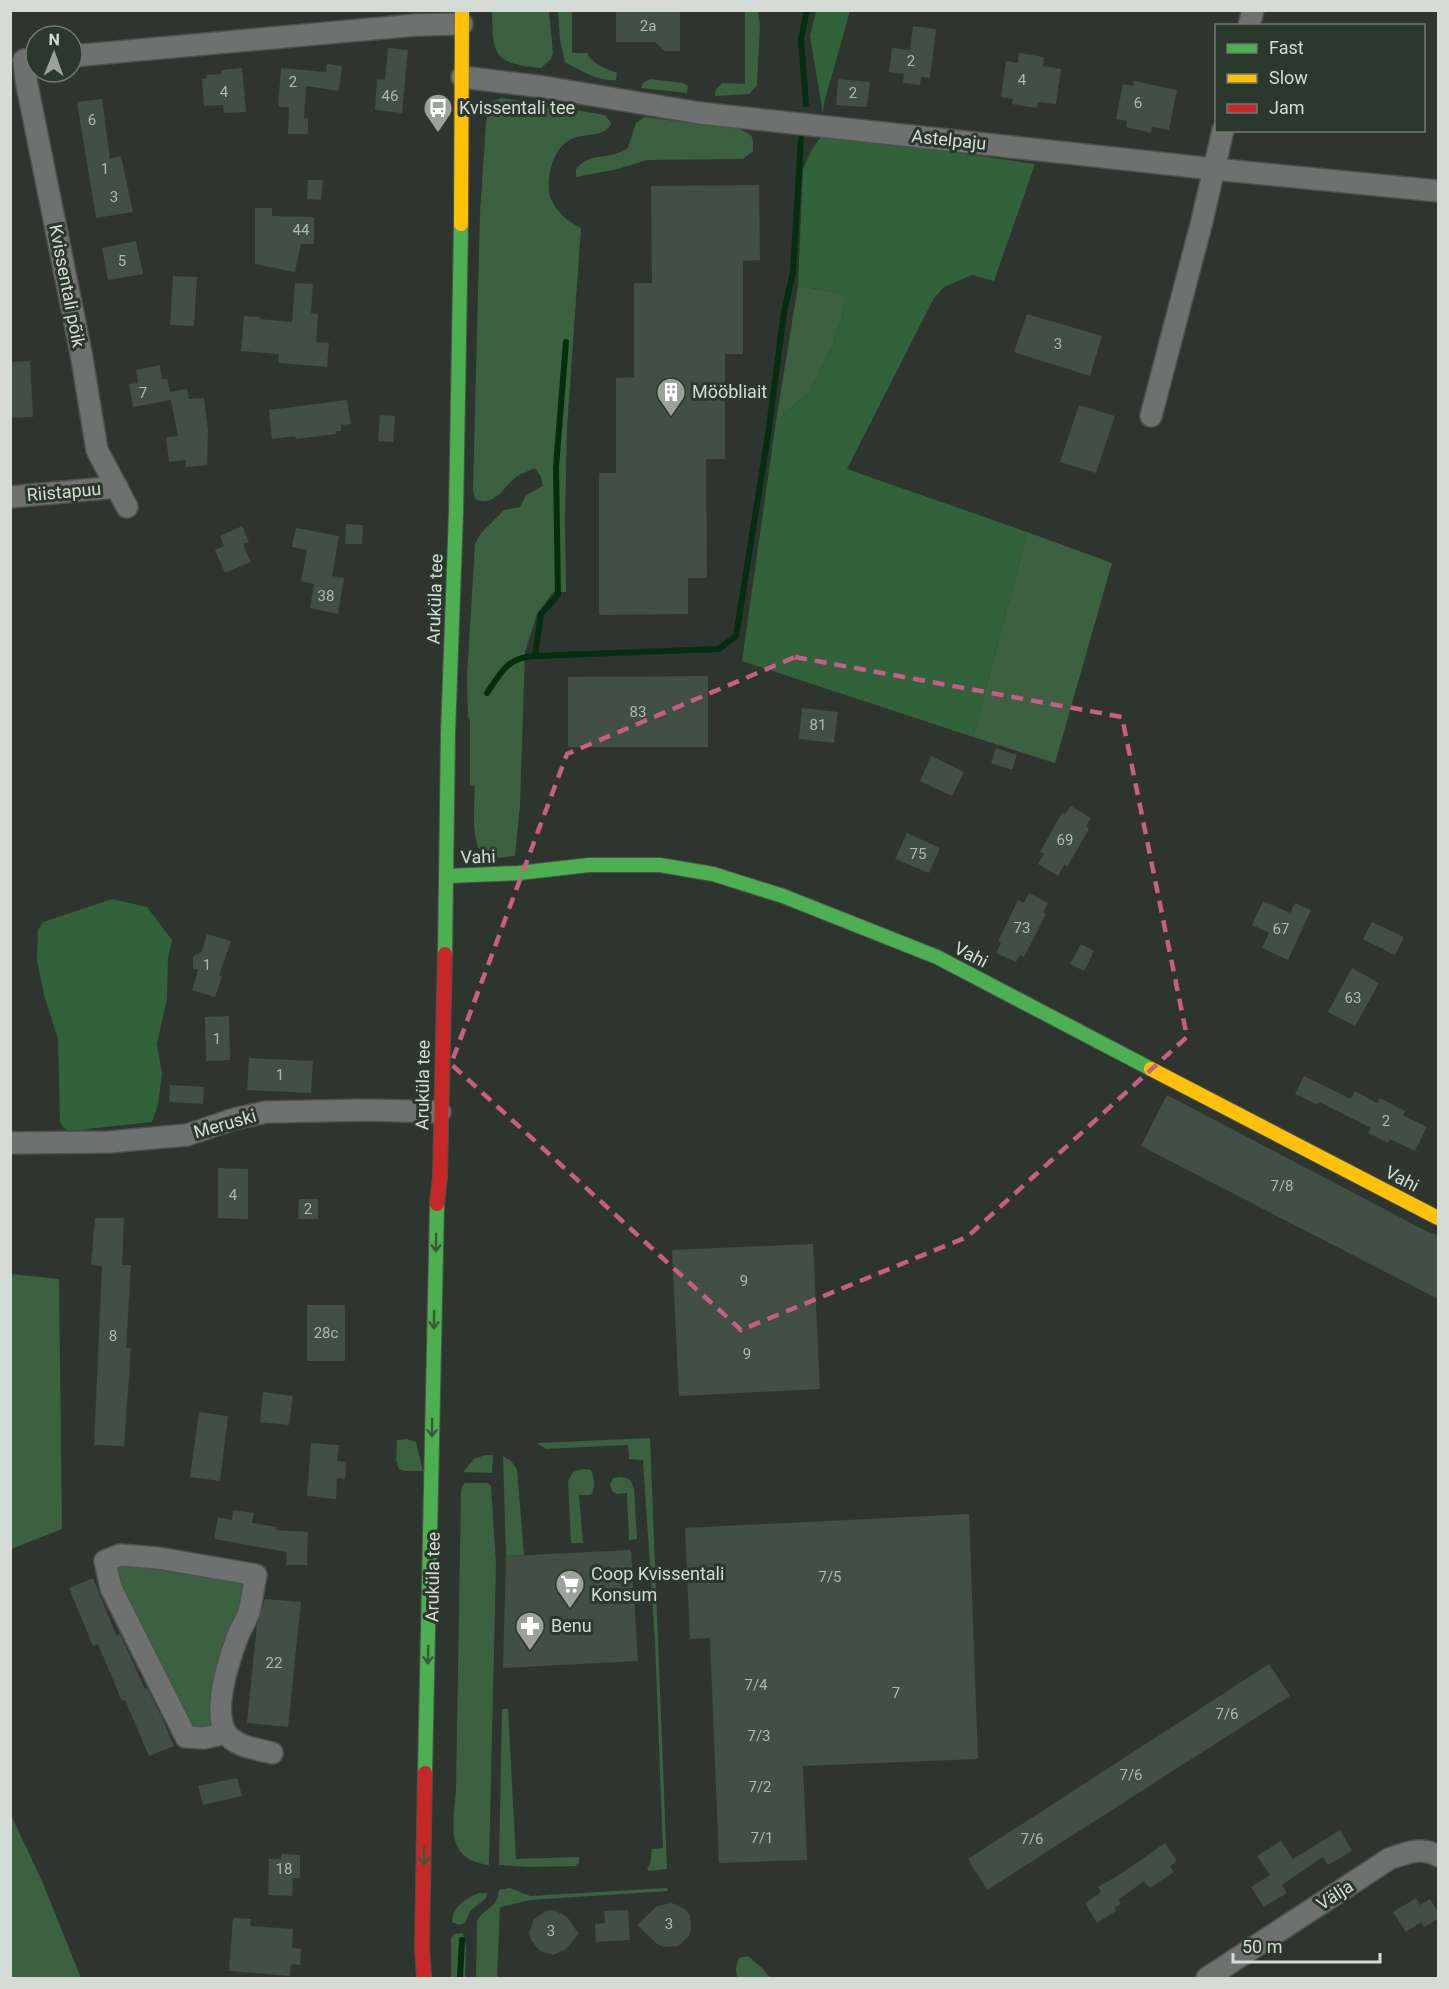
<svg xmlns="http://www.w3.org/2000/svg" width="1449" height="1989" font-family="Roboto,sans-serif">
<rect width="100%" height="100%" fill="#2e352f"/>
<g fill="#3b6141">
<path d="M492,11H549L553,53L551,59L541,68C493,63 493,56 492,11Z"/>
<path d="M558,11H572V53H587C593,65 605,68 617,73L616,80C599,82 580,70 565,62L560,40Z"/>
<polygon points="736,11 758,11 760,25 757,85 749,94 715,96 716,89 722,83 745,84 745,12"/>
<polygon points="650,79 683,83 688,86 687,93 641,88 643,83"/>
<path d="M502,98L605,115L611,123C606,140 579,130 564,144C552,154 546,181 550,196C555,211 568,222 581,228L567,428L565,519L566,592H553L537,614L525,652L520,805L515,856L494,858L482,856C471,836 474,809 475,786L470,785V721L468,717L467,677L475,544L481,533L504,510L520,507L526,495L543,486L541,477L535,468C529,471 522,473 516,477C504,487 494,508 475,499L473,490L480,213L486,124L488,109L493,101Z"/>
<path d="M644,117L740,129L751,135L753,141V151L743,159L647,160L618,169L576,177V169C592,150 607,162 628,148L636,123Z"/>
<polygon points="798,286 844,293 845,308 832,347 810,392 776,421"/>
<polygon points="1027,532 1112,563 1055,763 973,737"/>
<polygon points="11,1274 59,1279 62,1529 11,1549"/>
<polygon points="650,1438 667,1869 649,1871 647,1869 650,1864 652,1849 663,1848 655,1641 643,1460 629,1459 628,1445 546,1449 537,1443"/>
<polygon points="407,1439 416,1442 423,1471 405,1471 399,1469 396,1460 397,1440"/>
<polygon points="485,1455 493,1455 492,1473 463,1472 474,1459"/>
<polygon points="503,1456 511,1461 517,1469 524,1555 506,1556"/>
<path d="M583,1469L591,1470C594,1478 596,1487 591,1495H579L583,1543H571L568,1481L573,1472Z"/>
<path d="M620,1477C629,1477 632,1481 634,1489L637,1539L629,1540L627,1493L617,1494L612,1491L610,1484L613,1478Z"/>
<path d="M465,1483H488L491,1486L496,1565L489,1865C443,1860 454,1822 456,1789L461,1492L462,1486Z"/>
<polygon points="138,1564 244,1582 242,1618 218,1723 200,1744 110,1573 120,1565"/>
<polygon points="502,1709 508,1709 516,1859 579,1857 579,1863 575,1866 530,1867 499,1865"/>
<polygon points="10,1813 42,1881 81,1978 11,1978"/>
<path d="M510,1888L530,1896L667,1888L668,1891L530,1900L500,1907L497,1978H476L477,1921C484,1907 497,1910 499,1890Z"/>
<path d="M479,1893H487L486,1898L470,1911L465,1923L459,1925L452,1922C453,1906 465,1899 479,1893Z"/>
<polygon points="463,1933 466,1946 465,1978 451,1978 451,1938 454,1934"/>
<polygon points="748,1956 763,1969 770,1978 737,1978 736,1968 739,1958"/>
</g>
<g fill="#31623a">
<polygon points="816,11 850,11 824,103 823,114 810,36"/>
<polygon points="838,136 1035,164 994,281 972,275 944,287 934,298 847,469 1027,532 973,737 742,661 776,421 810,392 832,347 845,308 843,293 798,286 803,169 812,149 821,137"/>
<polygon points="112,899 147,907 172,940 168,958 167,998 157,1044 162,1074 158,1104 152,1122 70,1131 64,1128 60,1122 58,1039 44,995 37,960 38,930 43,922"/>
</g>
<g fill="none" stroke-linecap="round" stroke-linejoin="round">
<g stroke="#042e0f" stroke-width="6">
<polyline points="806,104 801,39 807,10"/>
<polyline points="535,656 541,614 558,595 556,467 566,342"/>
<path d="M487,693C501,672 508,657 535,656L719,649L736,636L768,435L784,312L793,272L801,139"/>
<polyline points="460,1978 462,1940"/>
</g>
</g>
<g fill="#414f44">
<polygon points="616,10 680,10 680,51 665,51 655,42 616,42"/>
<polygon points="913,26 936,29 930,78 921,77 920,85 903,83 904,74 889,72 892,48 910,50"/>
<polygon points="388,48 408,50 402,113 375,110 377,79 385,80"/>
<polygon points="1019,53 1044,57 1043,66 1061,69 1056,104 1038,102 1037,108 1012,104 1013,99 1001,97 1006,61 1018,63"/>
<polygon points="327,64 342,66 339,91 306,86 304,118 308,118 308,134 288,134 289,107 278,107 281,68 326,72"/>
<polygon points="242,68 246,112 224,113 223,105 204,106 202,79 207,78 206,75 221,74 221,70"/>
<polygon points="838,79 870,82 867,107 836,105"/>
<polygon points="1134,81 1177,90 1169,130 1152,127 1151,133 1126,127 1127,121 1116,119 1123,84 1133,86"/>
<polygon points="102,99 110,159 121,156 133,212 96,218 77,102"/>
<polygon points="308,180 323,180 321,200 307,199"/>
<polygon points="759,185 760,260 743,261 743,354 725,354 725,459 706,459 707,578 688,578 688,614 599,615 599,473 616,473 616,378 634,377 634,283 652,283 651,186"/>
<polygon points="255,208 272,208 272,216 314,217 314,244 301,244 295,272 255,264"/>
<polygon points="136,241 143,274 108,280 102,248"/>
<polygon points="173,276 197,277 194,326 170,325"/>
<polygon points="295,283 313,284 311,313 318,314 316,342 329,343 327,367 278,363 279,354 241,351 244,316 260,317 259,319 292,322"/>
<polygon points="1027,314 1102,336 1090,376 1014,352"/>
<polygon points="30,361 33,417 10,418 10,362"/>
<polygon points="160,365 162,379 167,379 170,392 187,389 189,399 204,398 208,431 207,465 186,467 186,460 169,462 166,437 178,436 171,400 133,407 129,384 138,383 136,370"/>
<polygon points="347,400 351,424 341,425 341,431 336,431 336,434 296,439 295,436 272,439 269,410"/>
<polygon points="1079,405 1115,416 1096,473 1060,462"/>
<polygon points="380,415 395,416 393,442 378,441"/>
<polygon points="346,524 363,525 362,544 345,544"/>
<polygon points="242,526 249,542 243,544 251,562 225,573 215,550 224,546 220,536"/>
<polygon points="296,528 339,536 332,576 344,578 338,614 310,608 314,584 301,581 307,550 292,547"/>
<polygon points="708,676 708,747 568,747 568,677"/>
<polygon points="802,708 838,712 834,743 799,739"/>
<polygon points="996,748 1017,755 1012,770 991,763"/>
<polygon points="931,756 964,772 952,796 920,781"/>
<polygon points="1071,806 1091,818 1086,826 1089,829 1067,867 1064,865 1058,876 1038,864 1044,854 1040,852 1062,813 1065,814"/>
<polygon points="907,833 940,848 929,873 895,859"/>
<polygon points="1029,893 1048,903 1043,913 1046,914 1024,957 1020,955 1016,962 996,953 1001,943 998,941 1018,900 1024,903"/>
<polygon points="1263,901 1290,913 1295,903 1311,910 1288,960 1262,948 1269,933 1252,925"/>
<polygon points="1372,922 1404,937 1395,955 1363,939"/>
<polygon points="207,934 231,941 219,975 222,977 215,997 192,990 198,970 193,968 193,957 202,951"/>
<polygon points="1081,944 1094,951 1084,971 1070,964"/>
<polygon points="1352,968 1379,983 1355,1026 1328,1012"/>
<polygon points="229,1016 230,1060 206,1061 205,1017"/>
<polygon points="249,1058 313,1061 311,1093 247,1090"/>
<polygon points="1304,1076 1351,1099 1355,1091 1377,1103 1380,1098 1405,1111 1403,1115 1427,1127 1415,1151 1390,1139 1388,1143 1368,1133 1371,1128 1319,1102 1318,1105 1295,1094"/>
<polygon points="170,1085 204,1087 203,1104 169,1102"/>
<polygon points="1167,1095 1430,1233 1438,1235 1438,1299 1141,1146"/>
<polygon points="218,1168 248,1169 248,1219 218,1218"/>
<polygon points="299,1199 318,1199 318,1219 298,1219"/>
<polygon points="95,1218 124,1218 122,1265 131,1265 126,1348 131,1348 124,1446 94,1445 102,1266 91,1265"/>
<polygon points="813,1244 820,1389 679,1396 672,1250"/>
<rect x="307" y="1305" width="38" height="56"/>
<polygon points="263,1392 293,1396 289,1425 260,1422"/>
<polygon points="199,1412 228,1416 220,1481 190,1477"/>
<polygon points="311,1443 339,1445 337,1461 346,1462 345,1479 337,1478 336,1499 307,1496"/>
<polygon points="233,1510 254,1513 252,1523 277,1527 276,1530 308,1532 307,1565 286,1565 287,1552 214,1539 218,1517 232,1520"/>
<polygon points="969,1514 978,1759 803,1766 807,1860 719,1863 710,1638 690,1639 685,1528"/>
<polygon points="631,1550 638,1661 503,1668 506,1556"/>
<polygon points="93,1578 116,1635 120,1634 145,1689 147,1688 163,1720 174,1746 149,1756 125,1700 122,1701 98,1644 93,1646 69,1588"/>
<polygon points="265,1599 301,1602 288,1727 247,1723 257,1625"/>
<polygon points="1269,1664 1290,1696 987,1890 968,1859"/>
<polygon points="237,1778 242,1796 203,1805 198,1786"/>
<polygon points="1340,1830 1352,1851 1328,1865 1323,1857 1282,1885 1287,1893 1264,1907 1251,1887 1270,1875 1257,1856 1281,1841 1293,1859"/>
<polygon points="1165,1843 1177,1861 1170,1866 1174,1872 1150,1888 1144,1881 1118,1900 1121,1904 1114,1908 1116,1911 1097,1923 1085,1903 1101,1892 1098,1887 1122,1873"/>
<polygon points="281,1854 300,1855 300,1878 293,1878 292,1896 268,1895 269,1859 281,1859"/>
<polygon points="1416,1898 1420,1905 1430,1899 1438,1912 1438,1919 1424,1927 1421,1922 1406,1932 1393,1912"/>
<polygon points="672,1903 685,1909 690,1916 691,1930 689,1936 678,1946 664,1947 657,1944 637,1925 657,1906"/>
<polygon points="554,1910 567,1917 579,1934 566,1949 553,1955 540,1951 531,1940 529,1933 534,1919 546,1911"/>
<polygon points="628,1910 630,1940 596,1942 595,1924 605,1923 604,1911"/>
<polygon points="233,1918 251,1919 250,1926 293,1929 292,1948 301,1949 300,1965 291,1964 290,1976 229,1971"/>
</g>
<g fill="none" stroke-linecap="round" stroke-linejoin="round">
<g stroke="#4d524e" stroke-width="24">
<g id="street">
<polyline points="1249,26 1253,10"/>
<polyline points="72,56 416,25 462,24"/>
<polyline points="24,60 26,80 81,353 97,450 127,507"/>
<polyline points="462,77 544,87 700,113 1214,169 1438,191"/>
<polyline points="1151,416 1202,221 1223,130"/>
<polyline points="10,497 117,487"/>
<polyline points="10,1143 109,1142 187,1135 234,1119 266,1112 368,1110 440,1112"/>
<path d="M226,1733L204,1738L186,1737L111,1588L105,1561L120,1555L158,1558L256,1575C253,1588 252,1600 249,1612C246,1621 240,1629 237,1638C229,1660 212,1710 226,1733C235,1747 258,1749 272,1753"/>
<path d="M1207,1978L1389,1859C1406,1853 1421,1846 1438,1856"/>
</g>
</g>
<g stroke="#4d524e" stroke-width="16">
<g id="fast">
<polyline points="447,876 519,873 589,865 660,865 713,874 783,896 937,957 1151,1069"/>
<polyline points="445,954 448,733 456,513 461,224"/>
<polyline points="425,1773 437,1204"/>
</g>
</g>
<g stroke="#4d524e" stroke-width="16">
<g id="slow">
<polyline points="461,224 462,10"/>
<polyline points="1151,1069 1438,1218"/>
</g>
</g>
<g stroke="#4d524e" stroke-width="16">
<g id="jam">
<polyline points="437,1204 440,1176 445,954"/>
<polyline points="424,1978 422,1947 425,1773"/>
</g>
</g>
<use href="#street" stroke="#6e716f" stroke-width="21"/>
<use href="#fast" stroke="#4caf50" stroke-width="14"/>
<use href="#slow" stroke="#ffc107" stroke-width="14"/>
<use href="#jam" stroke="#c62828" stroke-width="14"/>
</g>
<defs><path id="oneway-shaft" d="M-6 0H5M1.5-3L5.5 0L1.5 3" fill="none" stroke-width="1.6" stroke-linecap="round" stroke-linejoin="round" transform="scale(1.5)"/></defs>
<g stroke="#355c37">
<use href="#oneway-shaft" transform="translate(436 1243) rotate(91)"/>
<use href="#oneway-shaft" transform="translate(434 1320) rotate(91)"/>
<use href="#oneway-shaft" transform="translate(432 1428) rotate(91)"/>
<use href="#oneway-shaft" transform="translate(428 1655) rotate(91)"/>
<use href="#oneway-shaft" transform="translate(424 1856) rotate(91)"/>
</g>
<path fill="none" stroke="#c85d86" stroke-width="4.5" stroke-dasharray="12 8" stroke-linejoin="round" d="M795,657L1122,717L1187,1037L967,1237L741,1330L451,1064L567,754Z"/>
<defs>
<g id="bus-pin" transform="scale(1.5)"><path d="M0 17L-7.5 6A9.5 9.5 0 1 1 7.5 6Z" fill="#9aa29b" stroke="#2b382c"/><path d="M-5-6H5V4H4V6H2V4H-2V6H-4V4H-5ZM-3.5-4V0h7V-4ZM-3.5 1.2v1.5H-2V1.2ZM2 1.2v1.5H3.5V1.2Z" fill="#fff"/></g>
<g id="building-pin" transform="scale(1.5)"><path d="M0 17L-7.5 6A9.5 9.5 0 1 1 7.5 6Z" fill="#9aa29b" stroke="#2b382c"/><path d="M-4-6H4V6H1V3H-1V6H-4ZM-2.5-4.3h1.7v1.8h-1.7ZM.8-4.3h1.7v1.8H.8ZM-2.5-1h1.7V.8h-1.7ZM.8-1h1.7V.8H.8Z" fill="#fff"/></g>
<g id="supermarket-pin" transform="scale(1.5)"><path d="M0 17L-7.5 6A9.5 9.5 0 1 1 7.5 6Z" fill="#9aa29b" stroke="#2b382c"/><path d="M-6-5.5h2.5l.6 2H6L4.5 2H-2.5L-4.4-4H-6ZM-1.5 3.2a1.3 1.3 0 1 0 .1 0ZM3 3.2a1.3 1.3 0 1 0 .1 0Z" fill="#fff"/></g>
<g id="pharmacy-pin" transform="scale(1.5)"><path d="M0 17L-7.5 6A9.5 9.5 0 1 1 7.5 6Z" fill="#9aa29b" stroke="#2b382c"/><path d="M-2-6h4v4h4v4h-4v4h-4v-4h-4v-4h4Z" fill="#fff"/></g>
</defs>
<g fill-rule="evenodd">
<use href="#bus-pin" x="438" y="108"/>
<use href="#building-pin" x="671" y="392"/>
<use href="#supermarket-pin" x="570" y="1584"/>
<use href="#pharmacy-pin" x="530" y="1626"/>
</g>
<g text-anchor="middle" stroke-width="6" stroke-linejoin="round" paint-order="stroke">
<g font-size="15" fill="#afb9b1">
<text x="648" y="31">2a</text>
<text x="911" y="66">2</text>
<text x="1022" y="85">4</text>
<text x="293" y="87">2</text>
<text x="224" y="97">4</text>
<text x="853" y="98">2</text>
<text x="390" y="101">46</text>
<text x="1138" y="108">6</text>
<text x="92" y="125">6</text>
<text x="105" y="174">1</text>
<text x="114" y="202">3</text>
<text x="301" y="235">44</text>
<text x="122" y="266">5</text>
<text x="1058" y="349">3</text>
<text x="143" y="398">7</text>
<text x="326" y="601">38</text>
<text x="638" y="717">83</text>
<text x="818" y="730">81</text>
<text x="1065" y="845">69</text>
<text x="918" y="859">75</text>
<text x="1022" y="933">73</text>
<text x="1281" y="934">67</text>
<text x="207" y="970">1</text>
<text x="1353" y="1003">63</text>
<text x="217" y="1044">1</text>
<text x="280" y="1080">1</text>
<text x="1386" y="1126">2</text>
<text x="1282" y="1191">7/8</text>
<text x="233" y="1200">4</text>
<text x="308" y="1214">2</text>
<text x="744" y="1286">9</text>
<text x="326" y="1338">28c</text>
<text x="113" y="1341">8</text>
<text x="747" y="1359">9</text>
<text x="830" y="1582">7/5</text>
<text x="274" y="1668">22</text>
<text x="756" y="1690">7/4</text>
<text x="896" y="1698">7</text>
<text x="1227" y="1719">7/6</text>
<text x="759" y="1741">7/3</text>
<text x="1131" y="1780">7/6</text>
<text x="760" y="1792">7/2</text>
<text x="762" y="1843">7/1</text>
<text x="1032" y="1844">7/6</text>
<text x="284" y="1874">18</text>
<text x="669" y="1929">3</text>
<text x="551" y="1936">3</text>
</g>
<g font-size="18" fill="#d4dcd5" stroke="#2b382c" text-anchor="start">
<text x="459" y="114">Kvissentali tee</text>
<text x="692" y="398">Mööbliait</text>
<text x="591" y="1580">Coop Kvissentali<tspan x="591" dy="21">Konsum</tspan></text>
<text x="551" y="1632">Benu</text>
</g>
<g font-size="18" fill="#d4dcd5" stroke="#2b382c">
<text transform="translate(949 140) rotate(6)" y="6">Astelpaju</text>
<text transform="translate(67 286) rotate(79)" y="6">Kvissentali põik</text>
<text transform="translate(64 492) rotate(-5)" y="6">Riistapuu</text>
<text transform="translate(435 599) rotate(-88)" y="6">Aruküla tee</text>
<text transform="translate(478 857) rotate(-2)" y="6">Vahi</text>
<text transform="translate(971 955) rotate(27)" y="6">Vahi</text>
<text transform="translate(423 1085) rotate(-89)" y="6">Aruküla tee</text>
<text transform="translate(225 1124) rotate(-16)" y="6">Meruski</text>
<text transform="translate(1402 1179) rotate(27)" y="6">Vahi</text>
<text transform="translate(433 1577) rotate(-89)" y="6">Aruküla tee</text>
<text transform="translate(1335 1895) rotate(-33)" y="6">Välja</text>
</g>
</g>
<rect width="1449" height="1989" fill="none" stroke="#d4dcd5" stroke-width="24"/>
<rect x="1215" y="24" width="210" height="108" fill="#2b382c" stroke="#6f7a70" stroke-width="1.5"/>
<rect x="1227" y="44" width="30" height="9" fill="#4caf50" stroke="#6f7a70" stroke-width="1.5"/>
<text x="1269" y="54" font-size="18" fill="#d4dcd5">Fast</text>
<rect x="1227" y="74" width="30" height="9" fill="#ffc107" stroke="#6f7a70" stroke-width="1.5"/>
<text x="1269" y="84" font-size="18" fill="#d4dcd5">Slow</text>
<rect x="1227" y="104" width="30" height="9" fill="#c62828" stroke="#6f7a70" stroke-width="1.5"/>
<text x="1269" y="114" font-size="18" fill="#d4dcd5">Jam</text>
<g transform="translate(54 54) rotate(1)"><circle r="28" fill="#2b382c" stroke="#6f7a70" stroke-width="1.5"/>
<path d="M0-4.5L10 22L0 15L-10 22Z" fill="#9aa29b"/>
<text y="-9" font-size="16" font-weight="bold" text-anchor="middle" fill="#d4dcd5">N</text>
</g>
<path d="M1233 1953v9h147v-9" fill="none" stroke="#d4dcd5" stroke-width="3"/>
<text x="1242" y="1953" font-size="18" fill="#d4dcd5" stroke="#2b382c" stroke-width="4.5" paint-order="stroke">50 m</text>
</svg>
